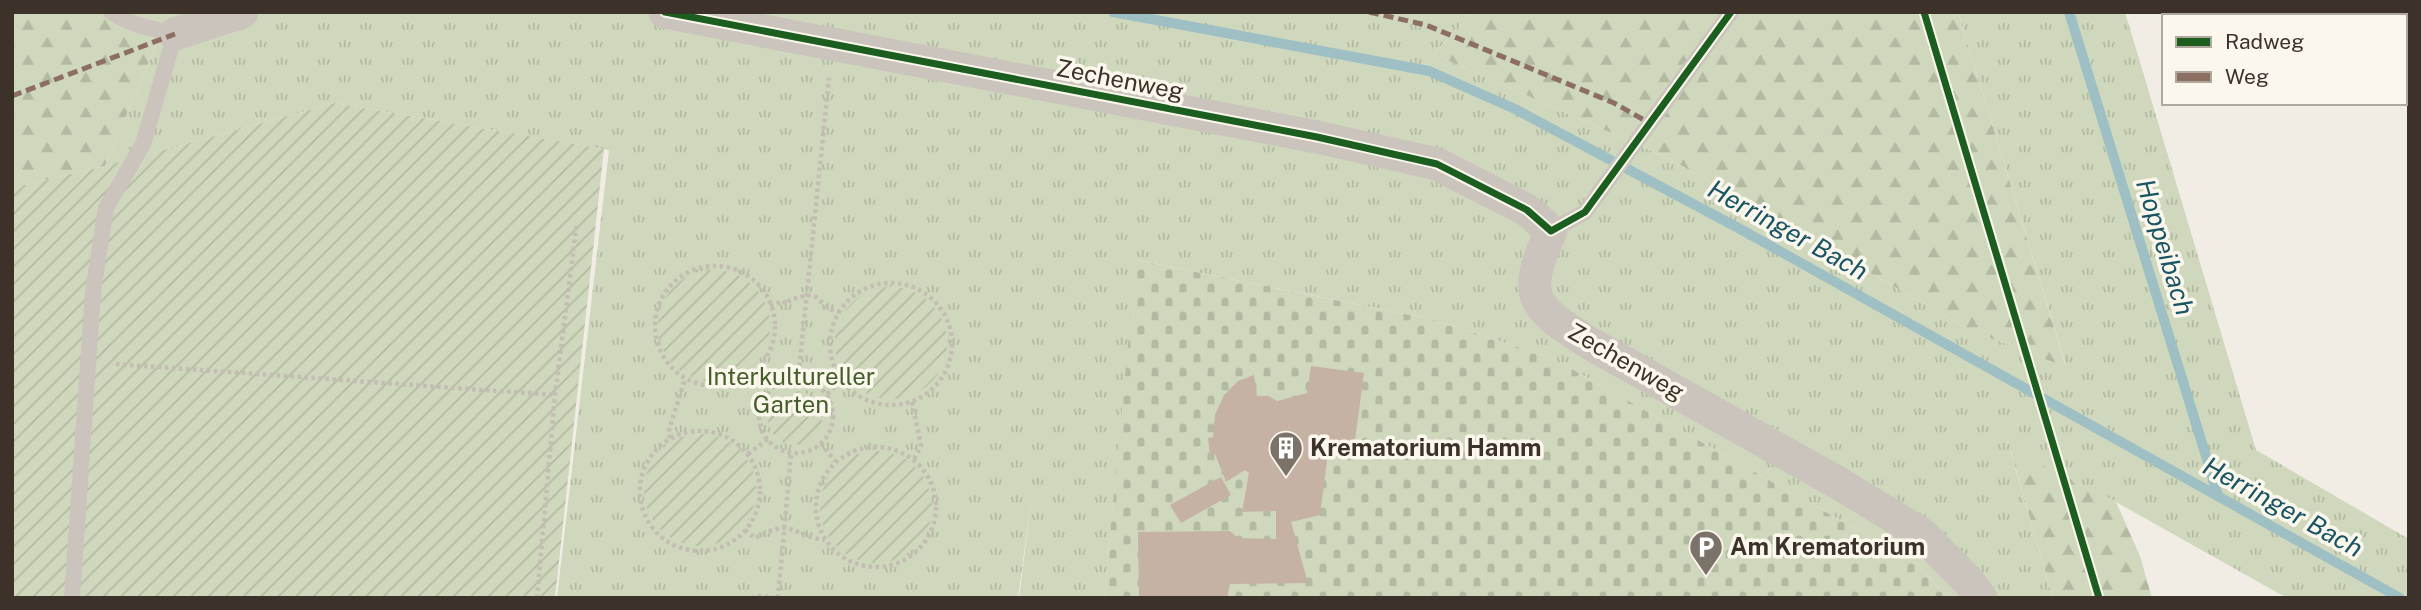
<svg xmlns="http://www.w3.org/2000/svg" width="2421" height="610" font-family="'Public Sans',sans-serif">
<defs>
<pattern id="grass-tufts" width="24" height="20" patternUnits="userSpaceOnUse" patternTransform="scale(1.75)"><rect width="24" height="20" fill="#cfd8bc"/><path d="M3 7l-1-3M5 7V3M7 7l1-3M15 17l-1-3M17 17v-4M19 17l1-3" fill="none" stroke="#b3baa2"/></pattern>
<pattern id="forest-firs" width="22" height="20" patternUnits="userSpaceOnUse" patternTransform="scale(1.75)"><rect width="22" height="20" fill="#cfd8bc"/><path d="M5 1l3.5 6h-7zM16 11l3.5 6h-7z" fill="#b3baa2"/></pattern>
<pattern id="cemetery-stones" width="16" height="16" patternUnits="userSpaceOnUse" patternTransform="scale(1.75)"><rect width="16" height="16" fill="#cfd8bc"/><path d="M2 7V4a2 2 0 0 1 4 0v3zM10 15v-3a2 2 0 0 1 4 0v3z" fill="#b3baa2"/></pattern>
<pattern id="garden-furrows" width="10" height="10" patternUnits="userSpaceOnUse" patternTransform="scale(1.75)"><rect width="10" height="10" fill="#cfd8bc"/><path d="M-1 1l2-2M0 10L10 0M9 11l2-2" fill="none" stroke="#b3baa2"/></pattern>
</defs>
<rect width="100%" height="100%" fill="#f1ede4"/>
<polygon fill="url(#grass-tufts)" points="170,12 1474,12 1433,54 1670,159 1972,331 2066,366 1958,12 2125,12 2256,450 2409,539 2409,598 2287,598 2116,502 2010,450 2053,598 1947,598 1918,564 1554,359 1435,320 1137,260 1104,598 1019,598 1032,495 1018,598 557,598 609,150 335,103 105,166"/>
<g fill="url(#forest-firs)">
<polygon points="12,12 170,12 105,166 12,188"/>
<polygon points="1474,12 1958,12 2066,367 1972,331 1670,159 1433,54"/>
<polygon points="2010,449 2116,502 2140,556 2152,598 2053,598"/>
</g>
<polygon fill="url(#cemetery-stones)" points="1136,260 1435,320 1554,359 1918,564 1947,598 1104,598"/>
<g fill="url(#garden-furrows)">
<polygon points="335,103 604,149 555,598 12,598 12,188 105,166"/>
<circle cx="714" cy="326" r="56"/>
<circle cx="891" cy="343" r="56"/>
<circle cx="795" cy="418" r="27"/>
<circle cx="700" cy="490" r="56"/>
<circle cx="876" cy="507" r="56"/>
</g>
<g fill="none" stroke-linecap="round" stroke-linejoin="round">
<g stroke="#9ec0c4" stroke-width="10">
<polyline points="1113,12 1429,71 1515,109 1742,230 2400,598"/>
<polyline points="2069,12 2218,495"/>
</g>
</g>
<g fill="#c6b2a4">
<polygon points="1311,366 1364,373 1354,448 1329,445 1320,515 1291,522 1308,583 1230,584 1227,598 1139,598 1138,532 1230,531 1238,538 1276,539 1276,511 1242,512 1249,473 1245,470 1226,482 1215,454 1210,455 1208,438 1213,437 1215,415 1224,395 1238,381 1254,375 1257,396 1269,396 1277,401 1307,393"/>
<polygon points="1221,477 1231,495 1181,523 1170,505"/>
</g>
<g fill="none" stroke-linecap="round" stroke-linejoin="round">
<g stroke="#c3bdb4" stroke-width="4.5" stroke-dasharray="3.5 3.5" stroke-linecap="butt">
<circle cx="715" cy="326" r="60"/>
<circle cx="891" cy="344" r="61"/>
<polyline points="770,306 783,301 787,304 790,300 807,295 816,297 829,309 839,312"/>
<polyline points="116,364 555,395"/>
<polyline points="756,372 771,388"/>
<circle cx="796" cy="416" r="37"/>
<polyline points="798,380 829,78"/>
<polyline points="827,394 842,381"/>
<polyline points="912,402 921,446 914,459"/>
<circle cx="700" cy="491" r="60"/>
<polyline points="670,438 668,433 685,379"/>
<polyline points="821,443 835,461"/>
<circle cx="876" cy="507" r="60"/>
<polyline points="748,454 768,439"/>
<path d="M745,530L755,538C796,517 788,535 825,540"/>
<polyline points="537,598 555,395 577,222"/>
<polyline points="751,598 757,596 777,598"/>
<polyline points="778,598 791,454"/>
</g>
<g stroke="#cac4bc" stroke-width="16">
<polyline points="1551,231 1585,212 1731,12"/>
<path d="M72,598L93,292L106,208L143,144L175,34C153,29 130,25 111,12"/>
</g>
<g stroke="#cac4bc" stroke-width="33">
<path d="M665,12L1317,137L1437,164L1527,210L1551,231C1520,299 1533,307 1591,344L1840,484L1922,534L1969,582L1981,598"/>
<polyline points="175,34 242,12"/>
</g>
<g stroke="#8d6e63" stroke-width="5" stroke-dasharray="10 5" stroke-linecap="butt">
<polyline points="1369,12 1426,25 1614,103 1651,124"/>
<polyline points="12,96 175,34"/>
</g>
<g stroke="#fcf7ec" stroke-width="11">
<g id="cycleway">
<polyline points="665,12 1317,137 1437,164 1527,210 1551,231 1585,212 1731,12"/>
<polyline points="1924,12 2099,598"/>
</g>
</g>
<use href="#cycleway" stroke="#1b5e20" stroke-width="7"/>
</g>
<defs>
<g id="building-pin" transform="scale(1.75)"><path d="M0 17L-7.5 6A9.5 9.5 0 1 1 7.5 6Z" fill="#7b736a" stroke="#fcf7ec"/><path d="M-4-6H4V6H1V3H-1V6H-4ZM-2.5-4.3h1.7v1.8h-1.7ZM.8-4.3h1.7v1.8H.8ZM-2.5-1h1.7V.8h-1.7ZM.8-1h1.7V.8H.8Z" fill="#fff"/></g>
<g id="parking-pin" transform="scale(1.75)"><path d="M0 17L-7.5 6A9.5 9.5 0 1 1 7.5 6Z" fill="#7b736a" stroke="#fcf7ec"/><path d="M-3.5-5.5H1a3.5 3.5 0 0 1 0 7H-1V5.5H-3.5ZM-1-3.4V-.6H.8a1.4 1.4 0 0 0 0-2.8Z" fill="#fff"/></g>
</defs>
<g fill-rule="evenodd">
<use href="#building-pin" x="1286" y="448"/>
<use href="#parking-pin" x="1706" y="547"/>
</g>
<g text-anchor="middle" stroke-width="7" stroke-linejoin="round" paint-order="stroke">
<g font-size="24" fill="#3c3229" stroke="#fcf7ec">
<text transform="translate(1120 80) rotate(11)" y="8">Zechenweg</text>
<text transform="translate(1626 362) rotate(30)" y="8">Zechenweg</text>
</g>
<g font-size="24" fill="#445e2a" stroke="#fcf7ec">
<text x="791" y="385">Interkultureller<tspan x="791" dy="28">Garten</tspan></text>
</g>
<g font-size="24" font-weight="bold" fill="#3c3229" stroke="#fcf7ec" text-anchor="start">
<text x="1310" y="456">Krematorium Hamm</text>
<text x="1730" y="555">Am Krematorium</text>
</g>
<g font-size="26" font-style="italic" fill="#195564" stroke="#fcf7ec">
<text transform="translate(1788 230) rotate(29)" y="9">Herringer Bach</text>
<text transform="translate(2165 247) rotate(73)" y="9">Hoppeibach</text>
<text transform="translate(2283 507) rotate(29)" y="9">Herringer Bach</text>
</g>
</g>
<rect width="2421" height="610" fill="none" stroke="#3c3229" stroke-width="28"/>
<rect x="2162" y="14" width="245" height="91" fill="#fcf7ec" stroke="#afa89e" stroke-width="2"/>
<rect x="2176" y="37" width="35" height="10" fill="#1b5e20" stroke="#afa89e" stroke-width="2"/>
<text x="2225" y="49" font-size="21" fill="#3c3229">Radweg</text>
<rect x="2176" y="72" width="35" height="10" fill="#8d6e63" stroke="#afa89e" stroke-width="2"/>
<text x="2225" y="84" font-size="21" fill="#3c3229">Weg</text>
</svg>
